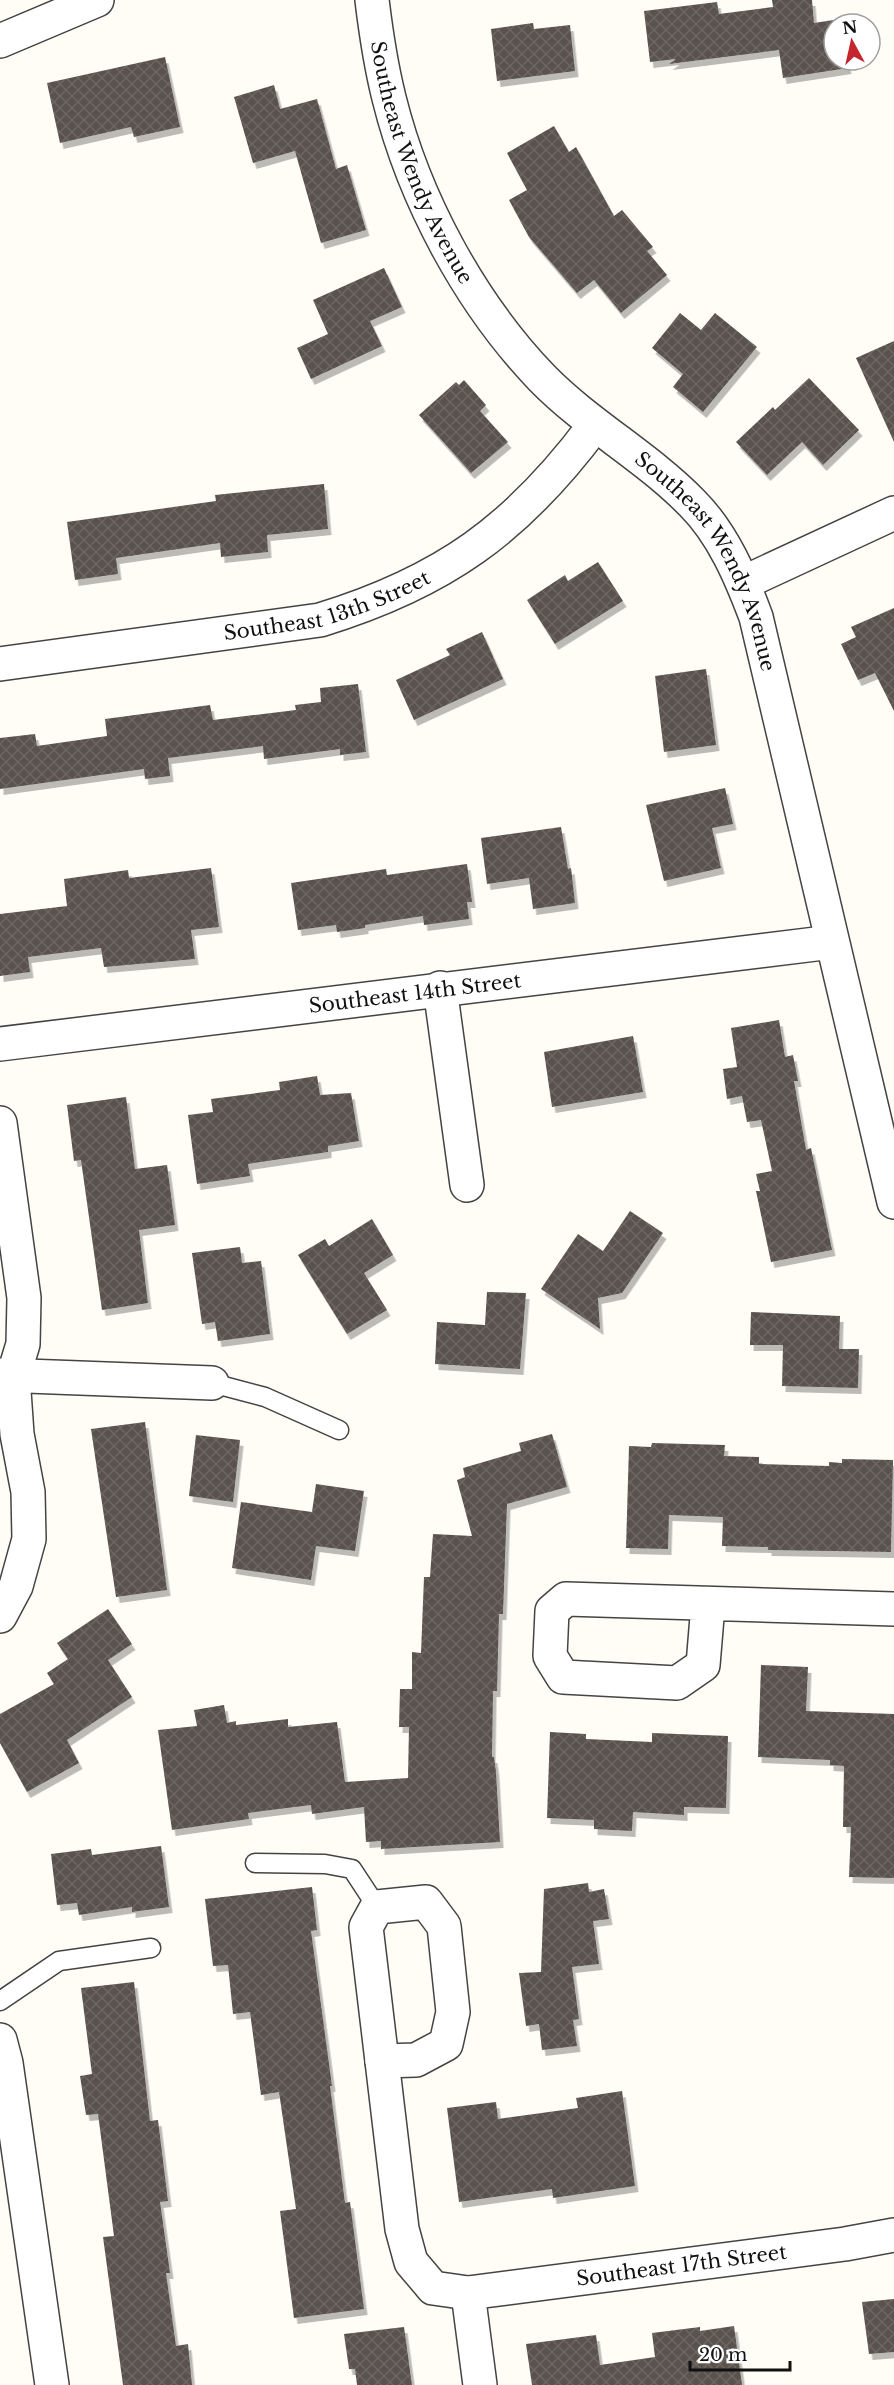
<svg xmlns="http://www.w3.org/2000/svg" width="894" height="2385" font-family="'Libre Baskerville',serif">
<defs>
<pattern id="building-cross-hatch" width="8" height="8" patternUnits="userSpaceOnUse" patternTransform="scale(1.5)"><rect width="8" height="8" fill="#5a524d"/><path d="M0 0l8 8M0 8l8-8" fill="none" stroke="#6d6662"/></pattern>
<filter id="shadow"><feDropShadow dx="3.5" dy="6" stdDeviation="0" flood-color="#0004"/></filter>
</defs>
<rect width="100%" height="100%" fill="#fffdf5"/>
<g fill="url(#building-cross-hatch)" filter="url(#shadow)">
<polygon points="772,0 812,0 814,23 840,19 841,24 834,24 834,60 846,60 848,68 783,78 779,50 669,64 676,59 650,62 644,11 717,2 719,14 773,7"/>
<polygon points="533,23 534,29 570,25 575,71 497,81 491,29"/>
<polygon points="165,57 180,127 134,137 131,127 60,143 47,83"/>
<polygon points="274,85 280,109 317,99 336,169 347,165 366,230 321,243 295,151 253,163 234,97"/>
<polygon points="554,126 569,152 576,147 614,216 622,210 653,247 647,251 667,275 621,313 594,280 577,293 529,237 509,200 527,190 507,153"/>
<polygon points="384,268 402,307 370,321 382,346 311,379 297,348 328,334 313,300"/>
<polygon points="680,313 701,330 715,313 757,347 703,412 673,387 683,374 652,348"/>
<polygon points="894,341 894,442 856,358"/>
<polygon points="809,378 859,430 823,465 802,442 767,475 736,442 773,407 775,410"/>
<polygon points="464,380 486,405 480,411 508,442 471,473 419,415 456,382 459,385"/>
<polygon points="324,484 328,529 267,535 268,552 221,557 220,543 116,558 118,574 75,580 67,522 216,501 215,495"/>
<polygon points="598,562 623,601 555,644 527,600 565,575 568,581"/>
<polygon points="894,608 894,711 875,673 858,680 841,644 856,637 851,627"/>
<polygon points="482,632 503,679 414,720 396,680 450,655 446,649"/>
<polygon points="706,669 716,745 664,752 655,676"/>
<polygon points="358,684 366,752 340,755 340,749 264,759 263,746 168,758 170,776 145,779 144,769 0,789 0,738 35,734 37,746 107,736 105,719 210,705 213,720 296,710 295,705 321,702 320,688"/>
<polygon points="725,788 733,824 712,828 721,868 664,881 646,805"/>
<polygon points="561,827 568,869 571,868 575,903 533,909 529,878 487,884 481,838"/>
<polygon points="467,864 472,902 467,902 469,919 424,925 423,916 365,925 365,928 337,932 336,925 298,930 291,883 386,869 387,875"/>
<polygon points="211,868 219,927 191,930 195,959 104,967 101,948 28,957 30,972 0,976 0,914 67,906 64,879 128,870 129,878"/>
<polygon points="779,1020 785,1057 793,1055 798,1081 794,1081 806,1150 811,1148 832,1250 771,1262 756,1191 760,1191 756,1174 772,1171 761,1120 747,1122 742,1096 727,1099 723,1069 737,1067 731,1028"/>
<polygon points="633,1036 643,1092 552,1107 544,1052"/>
<polygon points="317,1076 320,1095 351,1093 359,1141 328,1146 328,1152 248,1164 250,1176 197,1184 188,1115 213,1112 211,1099 280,1090 279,1082"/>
<polygon points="126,1097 135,1169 167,1165 175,1225 139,1230 148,1303 102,1310 81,1160 74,1161 67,1105"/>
<polygon points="630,1211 663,1233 622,1293 598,1298 600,1329 541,1289 578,1234 603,1251"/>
<polygon points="372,1219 393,1255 364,1273 387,1310 347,1334 298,1255 325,1239 329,1246"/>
<polygon points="240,1247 242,1263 261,1261 270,1334 218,1341 215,1322 202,1324 192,1253"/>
<polygon points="487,1292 526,1293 520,1369 435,1364 437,1322 485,1325"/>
<polygon points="751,1312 840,1316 839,1349 859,1349 858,1388 782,1386 783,1345 750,1345"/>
<polygon points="145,1422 167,1590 116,1597 91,1429"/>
<polygon points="552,1434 567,1487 507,1504 503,1614 499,1614 497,1691 493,1691 492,1757 494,1757 496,1772 500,1842 381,1849 381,1841 366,1842 364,1807 312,1814 311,1805 248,1813 249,1819 172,1830 158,1730 197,1726 194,1710 224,1705 227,1723 236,1721 236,1725 288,1719 288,1727 337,1722 345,1782 408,1778 409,1727 399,1727 400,1689 412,1689 412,1652 421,1653 424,1577 430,1577 433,1534 472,1536 457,1480 465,1477 463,1468 521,1451 519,1443"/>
<polygon points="196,1435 240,1440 233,1502 189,1496"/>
<polygon points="652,1443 725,1445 724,1456 759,1457 759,1464 829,1466 829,1462 842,1463 842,1459 893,1460 891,1552 768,1550 768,1547 722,1546 723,1517 669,1515 668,1549 626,1548 629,1446 651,1447"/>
<polygon points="316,1484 364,1491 355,1551 316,1546 311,1580 232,1568 241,1502 312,1512"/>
<polygon points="108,1609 132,1644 108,1660 132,1697 67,1740 79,1763 27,1792 0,1743 0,1714 54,1684 47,1673 68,1659 57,1643"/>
<polygon points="761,1665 808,1667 806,1711 894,1714 894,1878 849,1877 851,1827 843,1827 844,1766 830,1765 830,1760 758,1757"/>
<polygon points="550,1732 586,1734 586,1739 652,1742 652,1733 728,1736 726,1808 684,1807 684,1815 633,1812 632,1831 594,1829 594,1820 547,1818"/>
<polygon points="161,1846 169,1907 132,1912 132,1907 79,1915 77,1903 57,1905 51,1854 91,1849 92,1855"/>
<polygon points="588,1883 589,1892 604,1889 609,1919 593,1921 599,1964 572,1967 579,2019 573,2020 577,2046 542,2050 539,2024 526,2026 519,1973 541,1972 544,1889"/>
<polygon points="312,1887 317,1930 311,1931 332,2086 330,2086 345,2203 350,2202 364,2309 294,2318 280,2211 296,2209 279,2092 261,2095 250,2012 233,2014 228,1965 213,1966 205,1899"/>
<polygon points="134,1982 150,2121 158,2120 168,2201 160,2202 170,2273 166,2273 176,2346 188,2344 192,2385 123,2385 103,2237 114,2236 98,2114 86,2115 80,2076 92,2074 81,1988"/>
<polygon points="622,2091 635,2186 553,2198 552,2189 459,2202 447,2108 496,2102 498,2119 578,2108 576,2098"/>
<polygon points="894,2299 894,2352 869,2354 862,2302"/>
<polygon points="734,2326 742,2385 532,2385 526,2344 596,2335 600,2365 655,2357 652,2333 700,2327 700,2331"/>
<polygon points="404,2327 412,2385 357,2385 355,2369 349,2369 344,2334"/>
</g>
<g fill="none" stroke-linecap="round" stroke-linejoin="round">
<g stroke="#444" stroke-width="21">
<g id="lane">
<polyline points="212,1383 265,1397 339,1430"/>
<polyline points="255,1863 325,1864 352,1869 377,1907"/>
<polyline points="0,2001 59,1961 151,1948"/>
</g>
</g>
<g stroke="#444" stroke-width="36">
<g id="street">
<path id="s1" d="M372,0C376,33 381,66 389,98C414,199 470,303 542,378C588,425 646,456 692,503C723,534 741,577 756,617L894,1202"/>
<polyline points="0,41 97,0"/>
<polyline points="743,583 894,513"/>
<path id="s2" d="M0,664L320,620C444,582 517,529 594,426"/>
<polyline points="440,988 467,1185"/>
<path id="s3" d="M0,1044L832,942"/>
<polyline points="0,1123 24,1298 23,1344 13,1377 17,1434 28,1492 29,1539 16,1586 0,1616"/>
<polyline points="0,1375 212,1383"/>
<polyline points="708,1605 703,1665 677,1683 563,1677 550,1656 552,1611 566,1599 894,1609"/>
<polygon points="426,1902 444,1926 453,2012 446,2044 416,2060 382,2061 366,1927 377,1907"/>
<polyline points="0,2040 6,2063 52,2385"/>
<path id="s4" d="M382,2061L402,2229L411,2262L433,2288L468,2293L845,2244L894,2235"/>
<polyline points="468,2293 480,2385"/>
</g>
</g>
<use href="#lane" stroke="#fff" stroke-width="18"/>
<use href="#street" stroke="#fff" stroke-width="33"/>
</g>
<g text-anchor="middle" stroke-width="6" stroke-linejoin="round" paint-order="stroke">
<g font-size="20" fill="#111" stroke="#fff">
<text dy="7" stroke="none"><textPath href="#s1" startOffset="171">Southeast Wendy Avenue</textPath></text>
<text dy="7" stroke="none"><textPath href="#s1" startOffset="675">Southeast Wendy Avenue</textPath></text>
<text dy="7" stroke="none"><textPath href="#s2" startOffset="333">Southeast 13th Street</textPath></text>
<text dy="7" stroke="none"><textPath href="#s3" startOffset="418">Southeast 14th Street</textPath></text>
<text dy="7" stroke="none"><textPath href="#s4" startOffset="488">Southeast 17th Street</textPath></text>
</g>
</g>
<g transform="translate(852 42) rotate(352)"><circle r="28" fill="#ffffff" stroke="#a0a0a0" stroke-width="1.5"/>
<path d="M0-4.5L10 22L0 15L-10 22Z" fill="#c4262e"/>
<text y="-9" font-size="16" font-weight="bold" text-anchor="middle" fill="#111111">N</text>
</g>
<path d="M690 2361v9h100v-9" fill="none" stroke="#111111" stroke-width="3"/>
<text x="699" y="2361" font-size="18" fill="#111111" stroke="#ffffff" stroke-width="4.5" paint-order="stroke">20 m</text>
</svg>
